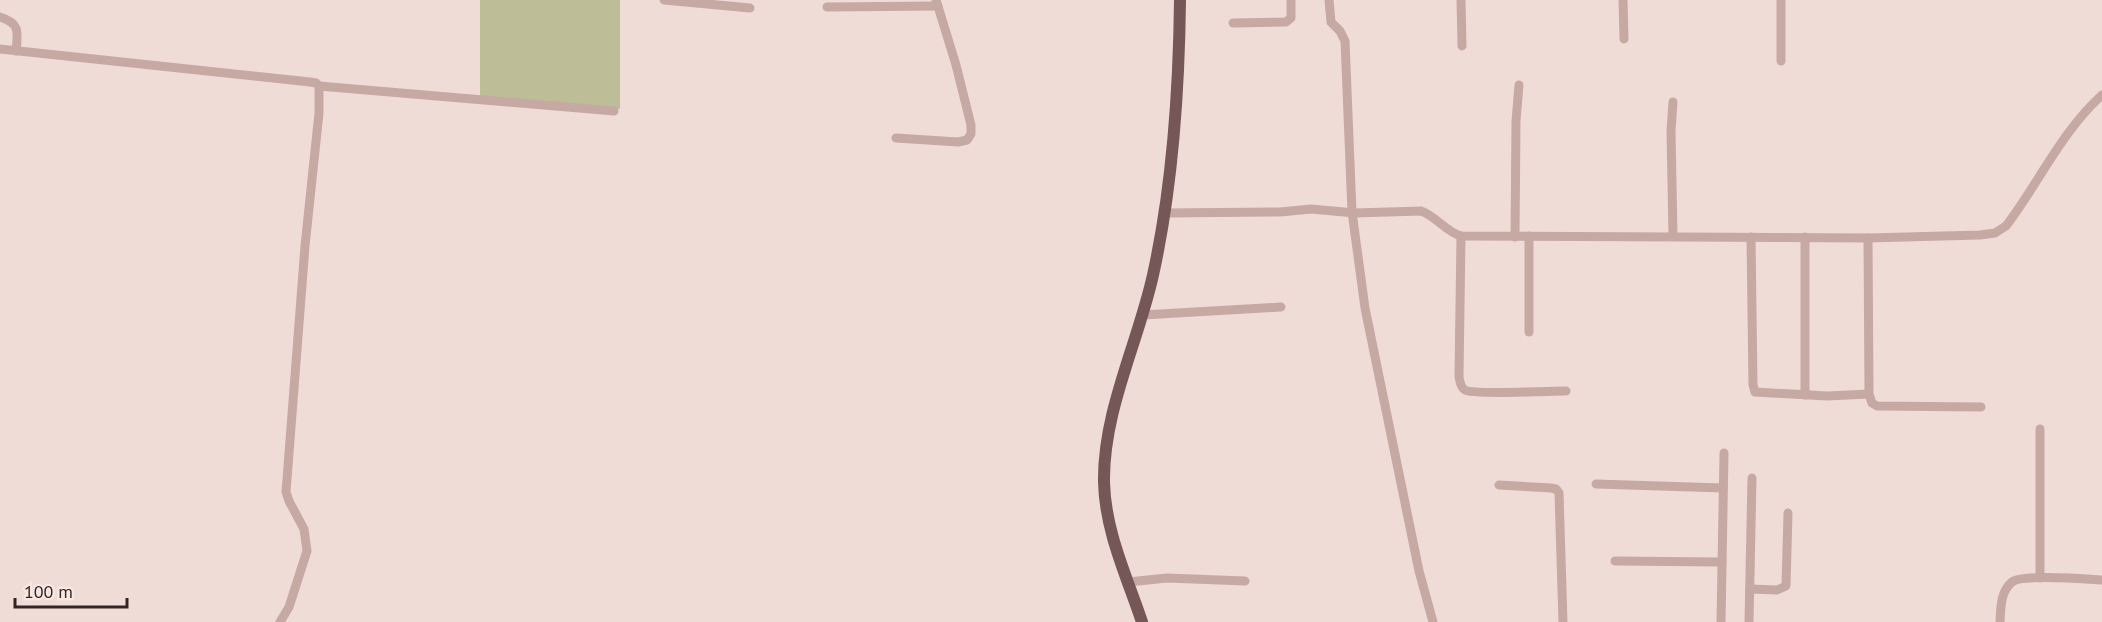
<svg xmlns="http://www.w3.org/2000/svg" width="2102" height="622" font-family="'PT Sans',sans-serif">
<rect width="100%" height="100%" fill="#f0dcd7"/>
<polygon fill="#bdbe97" points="480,0 620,0 620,109 480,99"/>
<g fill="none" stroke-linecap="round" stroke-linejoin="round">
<g stroke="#c7a9a3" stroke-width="9">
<polyline points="664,0 750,8"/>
<polyline points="1329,0 1331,22 1340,31 1345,41 1352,212 1365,308 1419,571 1433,622"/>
<polyline points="1461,0 1462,46"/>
<polyline points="1623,0 1624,39"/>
<polyline points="1781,0 1781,61"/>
<polyline points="827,7 938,6"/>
<path d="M0,17C20,23 18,32 16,51"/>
<polyline points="1233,23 1286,22 1291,18 1291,0"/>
<polyline points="0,49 310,82 316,83 319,86 319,113 305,246 286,492 289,501 304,529 307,551 289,607 280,622"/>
<polyline points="319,86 614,111"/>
<polyline points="896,138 958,142 967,140 971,134 971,125 956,65 936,0"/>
<path d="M1166,213L1280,212L1311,209L1355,213L1421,211C1436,216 1446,232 1461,236L1868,238L1980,235L1995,233L2006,226C2038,184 2062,131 2102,95"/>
<path d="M1461,236L1459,377C1460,381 1460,387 1465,390C1473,395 1551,391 1566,391"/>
<polyline points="1529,236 1529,332"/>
<polyline points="1673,236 1671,131 1673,102"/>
<polyline points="1515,237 1516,121 1519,85"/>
<polyline points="1751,237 1753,385 1755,392 1827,396 1869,394"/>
<polyline points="1868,238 1869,394 1872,403 1877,406 1981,407"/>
<polyline points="1143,315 1281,307"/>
<polyline points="1805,395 1805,237"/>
<polyline points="2040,429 2040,578"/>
<polyline points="1596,484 1723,488"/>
<polyline points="1499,485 1551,488 1556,489 1559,493 1563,622"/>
<polyline points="1615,561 1722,562"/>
<polyline points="1128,582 1167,578 1245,581"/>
<polyline points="1750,589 1777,590 1786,586 1788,513"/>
<polyline points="1721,622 1724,453"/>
<polyline points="1749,622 1752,478"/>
<path d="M2000,622C2001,608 2000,592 2012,582C2022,574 2086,579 2102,580"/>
</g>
<path stroke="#745756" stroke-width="12" d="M1142,622C1127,577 1105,531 1104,482C1103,411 1138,343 1153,275C1173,185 1179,92 1180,0"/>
</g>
<path d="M15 598v9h112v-9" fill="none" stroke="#322525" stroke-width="3"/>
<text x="24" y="598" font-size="18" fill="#322525" stroke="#f8e7e2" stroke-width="4.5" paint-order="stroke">100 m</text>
</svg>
